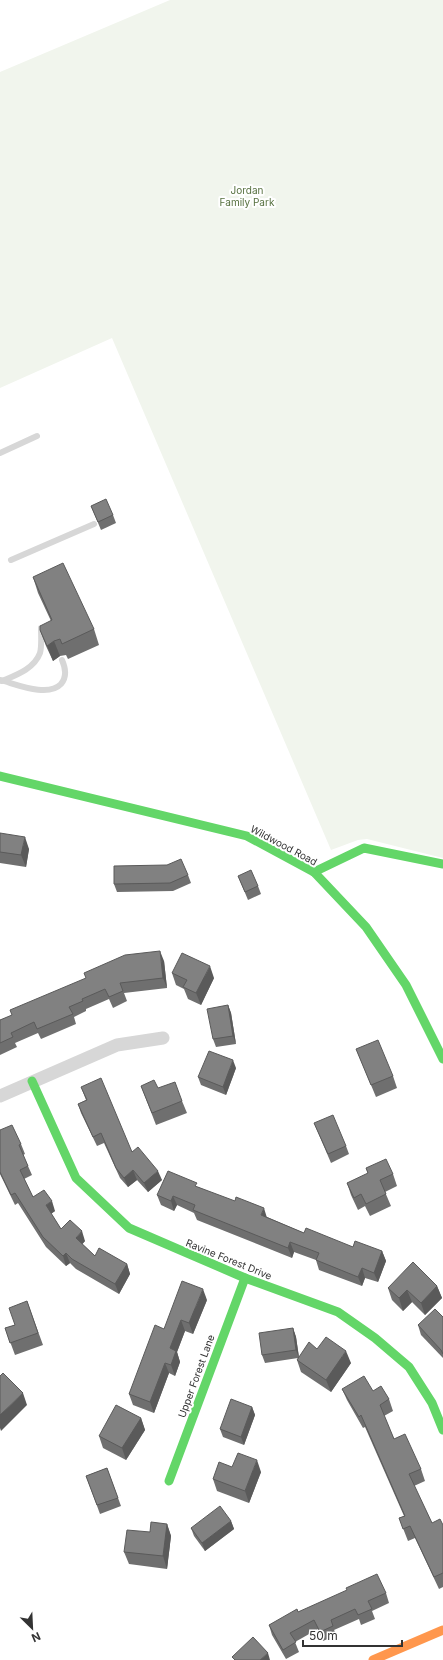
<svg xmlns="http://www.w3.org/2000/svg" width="443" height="1660" font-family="Inter,sans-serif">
<rect width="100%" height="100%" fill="#fff"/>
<polygon fill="#f1f5ed" points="170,0 443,0 443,858 367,839 358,840 331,850 112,338 0,388 0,72"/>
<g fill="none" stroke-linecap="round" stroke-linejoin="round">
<g stroke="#d7d7d7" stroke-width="6">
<polyline points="0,453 37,436"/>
<polyline points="11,560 94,524"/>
<path d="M0,680C16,684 48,698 61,684C67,677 66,669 62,660"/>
<path d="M2,681C16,675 34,669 40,653C42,646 41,635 41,628"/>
</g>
<polyline stroke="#d7d7d7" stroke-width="13" points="0,1096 117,1045 163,1038"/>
<g stroke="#63d668" stroke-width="9">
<polyline points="0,776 247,836 314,872 366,927 406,985 443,1059"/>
<polyline points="314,872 364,848 443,864"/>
<polyline points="32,1081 76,1178 129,1228 245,1278 338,1312 375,1338 409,1367 432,1403 443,1430"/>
<polyline points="169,1481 245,1278"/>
</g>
<polyline stroke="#ff974d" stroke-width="9" points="373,1660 443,1630"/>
</g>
<g fill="#6f6f6f">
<polygon points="91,506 113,515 116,523 101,530"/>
<polygon points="33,577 94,629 99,645 68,659 66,655 60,656 53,661 46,646 40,630 51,621 38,593"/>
<polygon points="0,833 29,849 26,867 0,863"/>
<polygon points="188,875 191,883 173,891 117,892 114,884"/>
<polygon points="238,876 258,886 261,894 248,900"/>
<polygon points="164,961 167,988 124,993 127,1001 113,1008 109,999 86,1009 86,1011 74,1017 76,1024 41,1039 38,1033 15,1043 17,1047 0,1055 0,1020"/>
<polygon points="172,973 214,978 201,1005 188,999 184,989 176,985"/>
<polygon points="228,1005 231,1013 236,1044 216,1047 213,1039"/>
<polygon points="356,1049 393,1076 397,1088 376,1097"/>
<polygon points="236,1068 226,1095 201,1085 198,1077"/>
<polygon points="141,1086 158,1088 182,1101 187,1113 156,1125"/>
<polygon points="81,1087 132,1152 162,1180 148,1192 137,1180 128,1187 120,1178 104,1143 97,1146 81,1113 78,1104 86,1100"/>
<polygon points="314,1123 346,1146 349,1154 331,1163"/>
<polygon points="0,1130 21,1144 25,1154 23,1155 28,1166 32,1175 24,1179 33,1197 55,1211 51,1214 61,1229 85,1241 82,1244 95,1256 127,1264 130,1274 119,1294 76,1269 70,1263 66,1266 46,1247 18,1203 15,1205 0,1174"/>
<polygon points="366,1168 393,1174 397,1186 385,1192 391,1206 370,1216 365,1206 358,1210 351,1195 347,1183 368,1174"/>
<polygon points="198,1187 267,1217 304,1233 353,1247 382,1251 386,1261 378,1282 365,1278 362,1286 319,1270 316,1260 294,1252 292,1258 197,1220 194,1213 177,1205 174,1211 161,1205 157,1195"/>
<polygon points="437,1286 442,1298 425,1315 412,1302 403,1311 392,1300 388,1288"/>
<polygon points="207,1300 193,1334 185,1331 177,1352 180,1362 175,1376 169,1373 154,1413 133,1405 129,1394 164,1329"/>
<polygon points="27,1301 43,1345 15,1355 5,1328 15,1325"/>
<polygon points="443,1317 443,1358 421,1335 418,1325"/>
<polygon points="293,1328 296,1337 299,1357 317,1349 351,1363 331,1392 301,1372 297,1360 298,1358 265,1363 262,1355"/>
<polygon points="342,1389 373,1391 389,1399 393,1411 384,1416 394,1439 421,1469 425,1481 414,1486 432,1523 443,1525 443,1587 439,1589 415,1538 408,1541 399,1518 404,1516 365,1427 363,1428 347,1400"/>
<polygon points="252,1407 255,1415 244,1445 223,1437 220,1429"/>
<polygon points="141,1418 145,1430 126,1460 103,1448 99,1436"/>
<polygon points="232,1467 261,1472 249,1503 217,1491 213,1479"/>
<polygon points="107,1468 121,1506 100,1514 86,1476"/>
<polygon points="231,1521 234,1529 205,1551 194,1536 191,1528"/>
<polygon points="167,1524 171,1536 167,1569 129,1564 124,1552"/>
<polygon points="386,1593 389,1603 372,1611 375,1619 361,1625 359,1619 334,1630 337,1635 323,1641 318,1629 295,1642 299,1652 286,1659 272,1635 269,1625 298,1612"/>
</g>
<g fill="#5a5a5a">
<polygon points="54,641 60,656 53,661 47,646"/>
<polygon points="25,837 29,849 26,867 21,855"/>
<polygon points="160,951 164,961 167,988 163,978"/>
<polygon points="210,966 214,978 201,1005 196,993"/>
<polygon points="228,1005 231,1013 236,1044 233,1036"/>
<polygon points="233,1060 236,1068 226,1095 223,1087"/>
<polygon points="133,1170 137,1180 128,1187 124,1178"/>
<polygon points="158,1171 162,1180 148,1192 144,1183"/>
<polygon points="173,1196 177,1205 174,1211 171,1201"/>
<polygon points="52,1201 55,1211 49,1215 46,1205"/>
<polygon points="264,1208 267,1218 261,1215"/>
<polygon points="82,1231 85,1241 79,1248 76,1238"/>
<polygon points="290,1242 294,1252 292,1258 288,1248"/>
<polygon points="382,1251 386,1261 378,1282 374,1273"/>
<polygon points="66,1253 70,1263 66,1266 63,1256"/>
<polygon points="127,1264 130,1274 119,1294 115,1284"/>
<polygon points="362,1268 365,1278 362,1286 358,1277"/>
<polygon points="437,1286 442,1298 425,1315 421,1303"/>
<polygon points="203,1289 207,1300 193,1334 189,1323"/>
<polygon points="407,1290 412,1302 403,1311 399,1298"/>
<polygon points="181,1320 185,1331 177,1352 180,1362 175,1376 171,1365 170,1348"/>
<polygon points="293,1328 296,1337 299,1358 296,1350"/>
<polygon points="346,1351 351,1363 331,1392 326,1380"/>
<polygon points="165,1363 169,1373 154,1413 150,1402"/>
<polygon points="23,1393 27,1405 1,1431 0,1428 0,1415"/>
<polygon points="252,1407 255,1415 244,1445 241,1437"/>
<polygon points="141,1418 145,1430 126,1460 122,1448"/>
<polygon points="257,1460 261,1472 249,1503 245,1491"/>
<polygon points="231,1521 234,1529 205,1551 202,1543"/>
<polygon points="167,1524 171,1536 167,1569 163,1556"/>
<polygon points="268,1653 270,1660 260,1660"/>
</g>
<g fill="#818181" stroke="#5a5a5a">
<polygon points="106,499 113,515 98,522 91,506"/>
<polygon points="63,563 94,629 62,644 60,639 54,641 47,646 40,630 40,626 52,620 33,577"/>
<polygon points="0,833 25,837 21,855 0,852"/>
<polygon points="181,859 188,875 170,883 114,884 114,866 167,865"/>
<polygon points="251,870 258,886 245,892 238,876"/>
<polygon points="160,951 163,978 120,983 123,991 109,997 105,989 82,999 83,1001 69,1007 73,1014 37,1029 34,1022 11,1033 13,1037 0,1043 0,1020 12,1015 10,1010 86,978 84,973 125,955"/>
<polygon points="182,953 210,966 196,993 183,987 187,980 172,973"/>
<polygon points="228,1005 233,1036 213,1039 207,1009"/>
<polygon points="378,1040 393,1076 371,1085 356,1049"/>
<polygon points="209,1051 233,1060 223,1087 198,1077"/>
<polygon points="101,1078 132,1152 138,1147 158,1171 144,1183 133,1170 124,1178 116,1168 101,1133 93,1137 78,1104 87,1100 81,1087"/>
<polygon points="154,1080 158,1088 175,1082 182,1101 152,1113 141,1086"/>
<polygon points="333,1115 346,1146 328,1154 314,1123"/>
<polygon points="12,1125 21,1144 19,1145 28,1166 20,1170 33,1197 44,1190 52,1201 46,1205 61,1229 70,1220 82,1231 76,1238 95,1256 99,1248 127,1264 115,1284 72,1259 66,1253 63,1256 43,1237 15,1193 11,1195 0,1172 0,1130"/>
<polygon points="386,1159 393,1174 380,1180 386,1194 366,1204 361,1194 354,1198 347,1183 368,1173 366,1168"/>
<polygon points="168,1171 197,1183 195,1186 235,1201 236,1197 264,1208 261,1215 304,1233 306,1228 353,1247 355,1241 382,1251 374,1273 362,1268 358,1277 316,1260 319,1253 290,1242 288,1248 193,1210 195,1205 173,1196 171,1201 157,1195"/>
<polygon points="413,1262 437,1286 421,1303 407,1290 399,1298 388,1288"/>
<polygon points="182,1281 203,1289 189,1323 181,1320 170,1348 176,1351 171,1365 165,1363 150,1402 129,1394 155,1325 164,1329"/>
<polygon points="27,1301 38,1333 10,1343 5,1328 15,1325 9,1308"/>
<polygon points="435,1309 443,1317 443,1354 441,1350 418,1325"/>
<polygon points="293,1328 296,1350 262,1355 259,1333"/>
<polygon points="326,1337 346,1351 326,1380 297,1360 309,1342 317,1349"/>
<polygon points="3,1373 23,1393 0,1415 0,1376"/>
<polygon points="364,1376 373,1391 381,1386 389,1399 380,1405 394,1439 405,1434 421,1469 409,1474 432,1523 440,1519 443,1525 443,1573 434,1577 410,1526 403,1529 399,1518 405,1516 361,1415 359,1417 342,1389"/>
<polygon points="231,1399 252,1407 241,1437 220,1429"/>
<polygon points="116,1405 141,1418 122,1448 99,1436"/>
<polygon points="238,1453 257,1460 245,1491 213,1479 219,1462 232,1467"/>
<polygon points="107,1468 118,1498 97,1505 86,1476"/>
<polygon points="220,1506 231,1521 202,1543 191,1528"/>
<polygon points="151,1522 167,1524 163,1556 124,1552 127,1530 150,1532"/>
<polygon points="377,1574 386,1593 368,1601 372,1609 358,1615 355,1609 331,1620 333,1626 320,1632 314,1620 290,1633 296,1642 283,1650 269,1625 297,1609 298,1612 347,1590 346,1588"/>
<polygon points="253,1637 268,1653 260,1660 235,1660 232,1657"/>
</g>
<g text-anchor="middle" stroke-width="4" stroke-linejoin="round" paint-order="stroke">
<g font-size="10" fill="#56703f" stroke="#fff">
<text x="247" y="194">Jordan<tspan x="247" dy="12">Family Park</tspan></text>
</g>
<g font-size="10" fill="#333" stroke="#fff">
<text transform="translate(284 845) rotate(28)" y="4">Wildwood Road</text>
<text transform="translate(229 1259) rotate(22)" y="4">Ravine Forest Drive</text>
<text transform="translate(196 1376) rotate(-70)" y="4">Upper Forest Lane</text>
</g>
</g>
<g transform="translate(32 1628) rotate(156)" stroke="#ffffff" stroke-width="3" paint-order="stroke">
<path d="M0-3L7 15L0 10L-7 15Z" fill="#333333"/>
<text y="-6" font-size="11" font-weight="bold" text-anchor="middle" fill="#333333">N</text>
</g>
<path d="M303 1640v6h99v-6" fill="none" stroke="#333333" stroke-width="2"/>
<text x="309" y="1640" font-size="12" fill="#333333" stroke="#ffffff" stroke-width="3" paint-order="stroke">50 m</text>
</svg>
